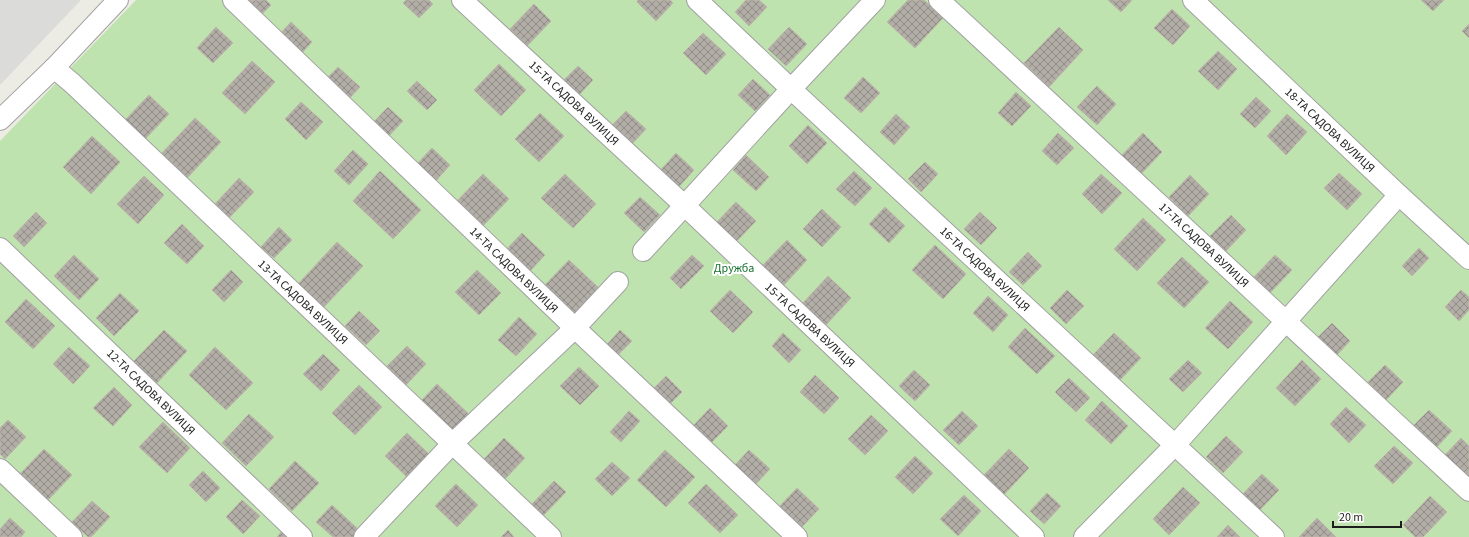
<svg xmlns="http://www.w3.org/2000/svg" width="1469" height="537" font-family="'Source Sans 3',sans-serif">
<defs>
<pattern id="building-cross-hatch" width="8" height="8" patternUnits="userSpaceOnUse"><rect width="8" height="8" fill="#b2aea7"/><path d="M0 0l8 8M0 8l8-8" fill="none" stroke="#908d87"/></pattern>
</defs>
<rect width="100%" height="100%" fill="#edece4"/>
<polygon fill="#dbdbda" points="0,0 81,0 0,85"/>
<polygon fill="#bfe3af" points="136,0 1469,0 1469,537 0,537 0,141"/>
<g fill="url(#building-cross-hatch)" stroke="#beb6a8">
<polygon points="243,0 266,0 271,5 260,16"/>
<polygon points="406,0 429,0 433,4 419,18 403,3"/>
<polygon points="638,0 670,0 673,3 656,21 637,2"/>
<polygon points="746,0 759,0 767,7 749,26 735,12"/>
<polygon points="908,0 924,0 943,18 915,48 887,22"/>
<polygon points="1108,0 1132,0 1121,12"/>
<polygon points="1421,0 1444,0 1433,11"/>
<polygon points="534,4 551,21 527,46 510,29"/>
<polygon points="1172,9 1190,26 1173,45 1154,28"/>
<polygon points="291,22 312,42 299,56 278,36"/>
<polygon points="1469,24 1469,38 1462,31"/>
<polygon points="216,27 233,43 213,63 197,48"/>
<polygon points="789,27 807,44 786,66 768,49"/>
<polygon points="1059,27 1083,50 1049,87 1024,63"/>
<polygon points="703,33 726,54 706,75 683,53"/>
<polygon points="1218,51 1237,69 1218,90 1198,71"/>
<polygon points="252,61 275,82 245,114 222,93"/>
<polygon points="499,64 526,90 501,116 474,90"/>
<polygon points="578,66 593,80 578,96 563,81"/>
<polygon points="338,67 360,87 346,102 324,81"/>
<polygon points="863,77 880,93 861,113 844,98"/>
<polygon points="753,79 770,95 755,111 738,95"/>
<polygon points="417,81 437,100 427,110 407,91"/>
<polygon points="1097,86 1116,104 1097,125 1077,107"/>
<polygon points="1016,92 1031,106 1012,126 998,113"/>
<polygon points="149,95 169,114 144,140 124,121"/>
<polygon points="1256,97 1271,111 1255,128 1240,114"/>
<polygon points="301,102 323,122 306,140 285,119"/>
<polygon points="388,107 403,121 384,141 369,127"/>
<polygon points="626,111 646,129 629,147 609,128"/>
<polygon points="540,113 564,136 539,162 515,139"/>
<polygon points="896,114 910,127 894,145 880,132"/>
<polygon points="1287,114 1307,132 1286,155 1267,136"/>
<polygon points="195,118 221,142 187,178 161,154"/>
<polygon points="808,125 827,143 807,164 789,146"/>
<polygon points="1058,133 1074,148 1057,165 1042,151"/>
<polygon points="1143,133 1162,152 1141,174 1122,155"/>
<polygon points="92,136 120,162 91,194 63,167"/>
<polygon points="432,148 450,165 433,184 415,166"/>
<polygon points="353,150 368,164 349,185 334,171"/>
<polygon points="676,153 694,170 676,190 658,173"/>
<polygon points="746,155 769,177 756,191 733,170"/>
<polygon points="925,162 938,174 921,192 908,179"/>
<polygon points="380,171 421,210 393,239 353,201"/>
<polygon points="854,171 872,188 855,206 836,189"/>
<polygon points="1339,173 1362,194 1347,210 1324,188"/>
<polygon points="483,174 509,199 480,229 454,204"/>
<polygon points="565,174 596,204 573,228 541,198"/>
<polygon points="1101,174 1122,193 1102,214 1082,194"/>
<polygon points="1190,175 1209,194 1188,216 1169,197"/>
<polygon points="144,176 164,195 138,224 117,204"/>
<polygon points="239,178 254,192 229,218 215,204"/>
<polygon points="640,197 660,215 644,232 624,213"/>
<polygon points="736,202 756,221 735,243 715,224"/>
<polygon points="885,207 905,226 889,243 869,224"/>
<polygon points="822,209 841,227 822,247 803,229"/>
<polygon points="36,212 47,223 24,247 13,236"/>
<polygon points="980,212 997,228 981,245 964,229"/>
<polygon points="1231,215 1246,230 1226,251 1210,236"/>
<polygon points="1143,218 1166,240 1137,271 1114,249"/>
<polygon points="182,224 204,246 187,264 164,243"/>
<polygon points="279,227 292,240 274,258 261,247"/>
<polygon points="522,233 545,255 526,275 503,253"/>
<polygon points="787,240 807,260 783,286 762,266"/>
<polygon points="337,242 363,266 323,308 298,284"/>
<polygon points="935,245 966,274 943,299 912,270"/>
<polygon points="1419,248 1429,258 1412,276 1402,266"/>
<polygon points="1028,252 1042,266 1023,285 1009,272"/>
<polygon points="74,255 99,279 79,300 54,276"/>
<polygon points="692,255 704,266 681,289 670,278"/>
<polygon points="1275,255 1292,270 1270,293 1253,278"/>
<polygon points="1182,257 1209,282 1184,308 1157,283"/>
<polygon points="569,260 600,289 570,319 540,290"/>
<polygon points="231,270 243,282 224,302 212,290"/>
<polygon points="477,270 501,293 479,315 455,292"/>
<polygon points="828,276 851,298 825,326 802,304"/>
<polygon points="730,290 753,312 733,333 710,311"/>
<polygon points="1067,290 1084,306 1066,324 1050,308"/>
<polygon points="1461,290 1469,297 1469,310 1459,321 1445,307"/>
<polygon points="120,293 139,311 114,336 96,318"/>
<polygon points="988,296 1008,315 993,332 973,313"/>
<polygon points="26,299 55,326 33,349 5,322"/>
<polygon points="1230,301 1253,322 1228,349 1205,328"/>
<polygon points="359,311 380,331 366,345 345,326"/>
<polygon points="519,317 537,334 516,356 498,340"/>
<polygon points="1332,323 1350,341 1335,357 1316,339"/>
<polygon points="1025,328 1055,356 1037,374 1008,347"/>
<polygon points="164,330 187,351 156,384 133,362"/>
<polygon points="620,330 632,341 613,360 602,350"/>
<polygon points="783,333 801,350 789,363 772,346"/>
<polygon points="1114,333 1141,358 1120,380 1093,355"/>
<polygon points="407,346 426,364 406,385 387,366"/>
<polygon points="69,347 90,366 73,384 53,364"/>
<polygon points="215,347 253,383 226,410 189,375"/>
<polygon points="323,354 340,370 321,391 303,374"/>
<polygon points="1188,360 1202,373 1183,392 1169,379"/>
<polygon points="1302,360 1321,379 1295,406 1276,388"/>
<polygon points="1385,365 1403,382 1386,400 1368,382"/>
<polygon points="579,367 599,386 580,405 560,386"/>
<polygon points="914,370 930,385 915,401 899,386"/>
<polygon points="815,375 839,398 824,414 800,392"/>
<polygon points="666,376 682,392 665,409 648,394"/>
<polygon points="1069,378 1090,398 1076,412 1055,392"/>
<polygon points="437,384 471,416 455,433 421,401"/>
<polygon points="359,385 382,407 355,435 332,413"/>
<polygon points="114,387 132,405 113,426 93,408"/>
<polygon points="1102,401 1128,426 1111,444 1085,420"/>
<polygon points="1346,407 1366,425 1349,443 1330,424"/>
<polygon points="710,408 728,426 710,444 692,427"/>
<polygon points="1429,410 1452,431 1434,450 1411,428"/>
<polygon points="629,411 640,421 621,442 610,432"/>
<polygon points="962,411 978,426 959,445 943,430"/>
<polygon points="249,414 274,437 246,466 222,443"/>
<polygon points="871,415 888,431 865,455 848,439"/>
<polygon points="8,420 26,437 5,459 0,454 0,428"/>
<polygon points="163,422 190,448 167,473 139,447"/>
<polygon points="407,433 431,456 409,479 385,456"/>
<polygon points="1226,436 1243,452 1223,473 1206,457"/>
<polygon points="504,438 525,458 505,479 484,459"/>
<polygon points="1461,438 1469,446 1469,481 1444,456"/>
<polygon points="1394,446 1413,463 1393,484 1374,466"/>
<polygon points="44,449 72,475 46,502 18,476"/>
<polygon points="1009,449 1029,468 1000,499 980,479"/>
<polygon points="665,450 695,477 666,507 637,480"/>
<polygon points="749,450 770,469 755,485 735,465"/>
<polygon points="915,456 933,473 913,494 895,477"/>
<polygon points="295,461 319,483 292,511 269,489"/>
<polygon points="612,462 630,478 612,496 595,479"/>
<polygon points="203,471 220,488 206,502 189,485"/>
<polygon points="1262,474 1279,490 1255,515 1238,499"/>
<polygon points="554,481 566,492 543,516 531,505"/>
<polygon points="456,484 478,505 457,527 435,506"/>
<polygon points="706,484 738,515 720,533 688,503"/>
<polygon points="1183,487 1200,503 1169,535 1153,519"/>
<polygon points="797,488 819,509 795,534 773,513"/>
<polygon points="1047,493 1061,506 1044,524 1030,511"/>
<polygon points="964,495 981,511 958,536 940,519"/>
<polygon points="1430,496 1447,512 1423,537 1415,537 1403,525"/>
<polygon points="242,500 260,516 243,534 226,517"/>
<polygon points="92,501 110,517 91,537 88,537 72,522"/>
<polygon points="332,505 359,530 353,537 333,537 316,522"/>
<polygon points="10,518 25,532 21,537 0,537 0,529"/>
<polygon points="1317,518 1336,537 1299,537"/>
<polygon points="1228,525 1240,537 1217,537"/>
<polygon points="283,530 291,537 277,537"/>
<polygon points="508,530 514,537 501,537"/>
</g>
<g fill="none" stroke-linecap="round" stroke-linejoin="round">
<g stroke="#a1a1a1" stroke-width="22">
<g id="minor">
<polyline points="233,0 575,328 797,537"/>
<polyline points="462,0 685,206 1034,537"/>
<polyline points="697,0 791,89 1274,537"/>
<polyline points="939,0 1469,491"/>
<polyline points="1193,0 1399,195 1469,259"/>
<polyline points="54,68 72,83 551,537"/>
<polyline points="0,120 54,68 118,0"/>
<polyline points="0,248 302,537"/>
<polyline points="643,251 791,89 875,0"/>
<polyline points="0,469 72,537"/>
<polyline points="364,537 452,444 575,328 618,282"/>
<polyline points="1084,537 1175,445 1399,195"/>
</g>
</g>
<use href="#minor" stroke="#fff" stroke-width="20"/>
</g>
<g text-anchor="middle" stroke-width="4" stroke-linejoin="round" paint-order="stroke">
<g font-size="12" fill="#1d1d1d" stroke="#fff">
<text transform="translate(574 103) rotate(43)" y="4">15-ТА САДОВА ВУЛИЦЯ</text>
<text transform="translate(1330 130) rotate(43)" y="4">18-ТА САДОВА ВУЛИЦЯ</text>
<text transform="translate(1204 245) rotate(43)" y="4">17-ТА САДОВА ВУЛИЦЯ</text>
<text transform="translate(985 269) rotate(43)" y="4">16-ТА САДОВА ВУЛИЦЯ</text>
<text transform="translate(514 270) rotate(44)" y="4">14-ТА САДОВА ВУЛИЦЯ</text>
<text transform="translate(303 302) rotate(43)" y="4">13-ТА САДОВА ВУЛИЦЯ</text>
<text transform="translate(810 325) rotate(43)" y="4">15-ТА САДОВА ВУЛИЦЯ</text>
<text transform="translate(151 392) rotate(44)" y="4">12-ТА САДОВА ВУЛИЦЯ</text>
</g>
<g font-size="12" fill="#16712e" stroke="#fff">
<text x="734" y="272">Дружба</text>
</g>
</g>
<path d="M1333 521v6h68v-6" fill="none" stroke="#1d1d1d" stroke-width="2"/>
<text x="1339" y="521" font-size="12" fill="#1d1d1d" stroke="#ffffff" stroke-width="3" paint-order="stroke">20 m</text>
</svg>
